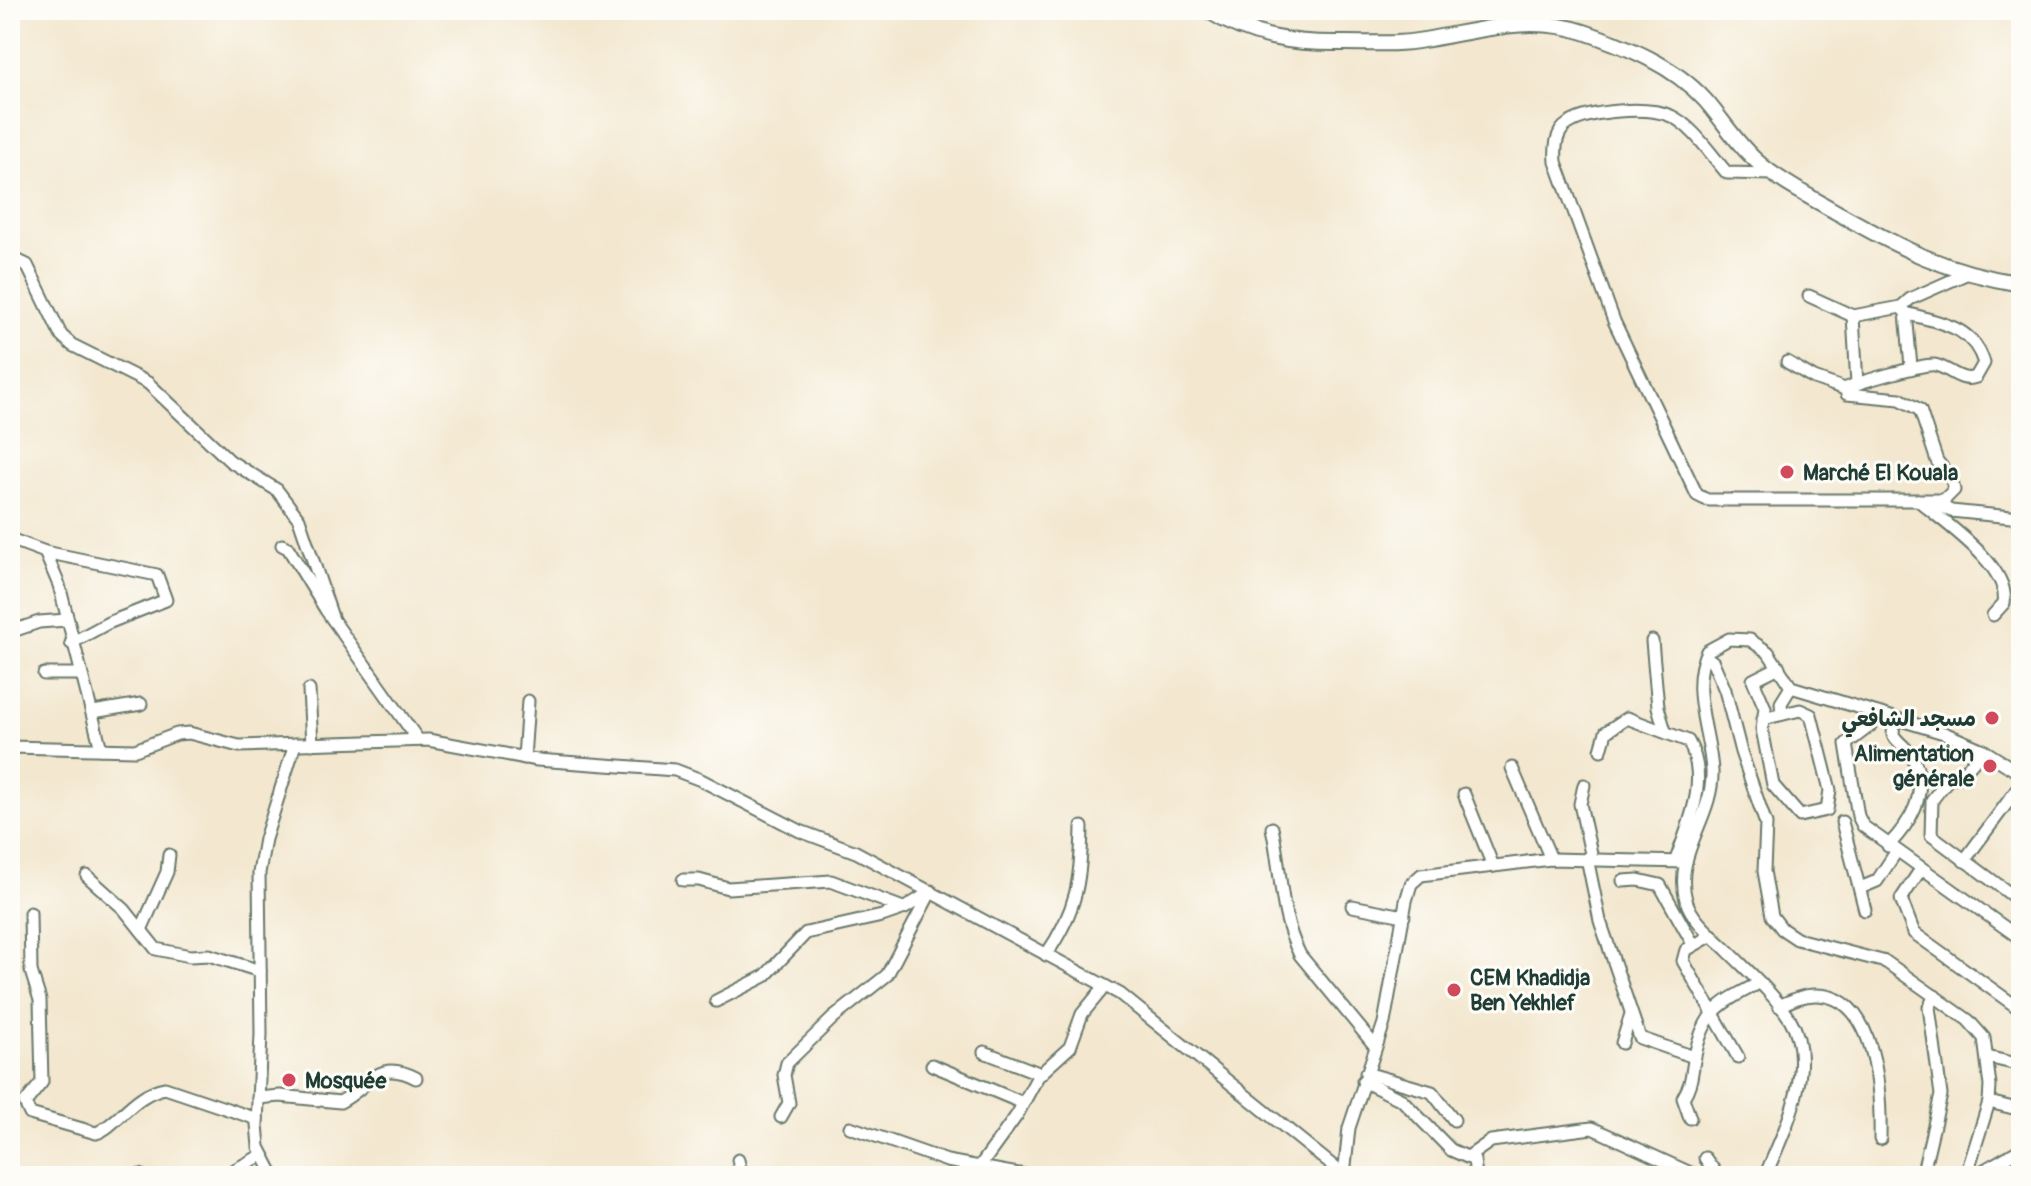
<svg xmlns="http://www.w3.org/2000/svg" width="2031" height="1186" font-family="Pangolin,'Playpen Sans Arabic',sans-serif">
<rect width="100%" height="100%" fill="#fdfcf7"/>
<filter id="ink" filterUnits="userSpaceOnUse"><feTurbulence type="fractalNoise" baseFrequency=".0125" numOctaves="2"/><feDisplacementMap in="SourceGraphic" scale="16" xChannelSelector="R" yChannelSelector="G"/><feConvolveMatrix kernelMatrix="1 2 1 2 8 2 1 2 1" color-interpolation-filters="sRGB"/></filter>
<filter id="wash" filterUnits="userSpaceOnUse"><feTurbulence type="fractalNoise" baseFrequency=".006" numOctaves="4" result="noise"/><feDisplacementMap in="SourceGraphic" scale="32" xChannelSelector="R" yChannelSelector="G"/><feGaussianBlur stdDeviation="1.8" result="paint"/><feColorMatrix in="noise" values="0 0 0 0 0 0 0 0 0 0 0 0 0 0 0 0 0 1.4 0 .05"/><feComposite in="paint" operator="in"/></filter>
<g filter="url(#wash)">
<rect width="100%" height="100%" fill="#f3e7cf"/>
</g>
<g filter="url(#ink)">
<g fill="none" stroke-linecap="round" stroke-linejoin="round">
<g stroke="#69786a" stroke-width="15">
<g id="minor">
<path d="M1773,174L1727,173C1711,155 1693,126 1671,116C1647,106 1590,110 1568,124C1555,132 1555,149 1556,162L1614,321L1697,495L1707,500H1944L1954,490L1952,480L1937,461L1920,410L1900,399L1847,394L1845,389C1851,384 1926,363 1935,365C1950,368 1960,383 1976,377L1984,363C1972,324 1938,323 1906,313L1901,307L1910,299L1966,274"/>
<polyline points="10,257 27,265 61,335 72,345 148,383 230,461 277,490 299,519 333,620"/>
<polyline points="1809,296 1853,316 1901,307"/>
<polyline points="1906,313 1911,367"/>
<polyline points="1853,316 1857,384"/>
<polyline points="1787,362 1814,378 1845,389"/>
<path d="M1918,500C1944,523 2010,565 2004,603L1993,615"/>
<polyline points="1933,502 1951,511 2021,518"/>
<polyline points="10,539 45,552 157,575 166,600 108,623 71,643"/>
<polyline points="282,545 288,548 326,610 418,740"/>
<polyline points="45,552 59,585 101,749"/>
<polyline points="10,632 39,622 67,620"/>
<polyline points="1652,641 1658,707 1665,731"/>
<polyline points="1705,656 1713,662 1725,690 1741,752 1766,824 1764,871 1772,916 1782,929 1797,939 1886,962 1968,1020 1984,1038 1990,1086 1989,1102 1966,1176"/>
<polyline points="44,674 81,674"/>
<polyline points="309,690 312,744"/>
<polyline points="93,712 141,704"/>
<polyline points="1877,713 1871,725 1846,744 1858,816 1863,826 2021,939"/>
<polyline points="1782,714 1781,703 1791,687"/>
<polyline points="1763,719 1800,710 1811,715 1830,790 1827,810 1800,816 1773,785 1762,729 1765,708 1753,680 1779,667"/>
<polyline points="10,747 135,750 177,734 189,733 239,746 428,740 537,760 675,770 701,780 800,831 856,852 1120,994 1344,1175"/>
<path d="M1601,750L1606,732L1627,718L1688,741C1710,779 1689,823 1676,860"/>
<polyline points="1983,750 1960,777 1950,777 1932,800 1931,835 2021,902"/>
<polyline points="524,758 528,701"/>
<polyline points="1512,768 1551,859"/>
<polyline points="1584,785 1580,804 1592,858"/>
<polyline points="1464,794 1493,866"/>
<polyline points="1842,822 1865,910"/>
<path d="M1272,828C1282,872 1279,914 1300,955L1375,1046"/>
<path d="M1888,846C1911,822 1929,794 1914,760C1910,750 1899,744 1893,735L1894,718"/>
<polyline points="1587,858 1600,921 1640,1038 1694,1057"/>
<polyline points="1964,861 2021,784"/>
<polyline points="1921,869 1901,899 1914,933 2021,1010"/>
<polyline points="87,876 124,909 156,949 190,956 209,955 260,971"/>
<polyline points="683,880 699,880 728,888 831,881 903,908"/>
<polyline points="1623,881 1638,880 1660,885 1693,944"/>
<polyline points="1860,888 1877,881 1896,852"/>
<polyline points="1352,906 1404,916"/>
<path d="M30,913L31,971L40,1000L42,1082L25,1103L30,1114L96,1133C116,1127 134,1093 165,1088L257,1119"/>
<polyline points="141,930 167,872 169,855"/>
<polyline points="1712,935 1686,950 1683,961 1738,1057"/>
<path d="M1046,955C1077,910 1081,880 1082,827"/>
<polyline points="716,1001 765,976 806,933 882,916 905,908 927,894"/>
<path d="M1779,1006C1790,1001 1802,995 1815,995C1878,994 1881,1096 1880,1139"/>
<polyline points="1622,1043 1631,1014"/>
<polyline points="984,1052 1041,1074"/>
<polyline points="1987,1057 2021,1065"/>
<polyline points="932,1065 1023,1103"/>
<polyline points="1366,1073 1432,1092 1454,1120"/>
<polyline points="1363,1081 1402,1100 1451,1150 1474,1160 1476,1176"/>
<path d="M258,1098L280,1096L340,1102C371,1086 376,1058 416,1078"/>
<polyline points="1989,1102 2021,1110"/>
<polyline points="781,1117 789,1103 784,1075 787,1063 833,1018 887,975 931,891"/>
<path d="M1690,1118L1683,1098C1693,1082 1691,1073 1695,1056C1704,1010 1721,1003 1759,983"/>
<polyline points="850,1127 947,1161 1029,1176"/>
<polyline points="1468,1157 1491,1141 1592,1128 1697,1176"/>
<polyline points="1705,1158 1718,1176"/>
<polyline points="738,1160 742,1176"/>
<polyline points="140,1175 143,1176"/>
<polyline points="223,1176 262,1155"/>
<polyline points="274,1176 259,1147 257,1124 261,1034 259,873 265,839 295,744"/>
<polyline points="973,1176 1017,1115 1038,1076 1070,1047 1082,1014 1105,986"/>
<polyline points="1344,1176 1349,1128 1384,1023 1406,901 1411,884 1421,875 1551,859 1686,862"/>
<path d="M1765,1176C1784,1132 1818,1065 1790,1019C1774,994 1749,972 1728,951C1714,937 1692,921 1686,900C1673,854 1714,816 1712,771C1710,732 1689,689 1707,651L1729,639L1750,640L1768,652L1791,687L1944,733L1983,750L2021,774"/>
<polyline points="1922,1176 1941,1095 1929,1007 1935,996"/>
<polyline points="1974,1176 2021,1149"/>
</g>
</g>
<g stroke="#69786a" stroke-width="18">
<path id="major" d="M1207,10C1251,38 1294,44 1345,43C1372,43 1397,45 1424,40C1479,31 1529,14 1584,32C1628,47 1673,65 1705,100C1723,120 1738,146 1760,164C1781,182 1807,195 1831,209C1901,248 1941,271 2021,284"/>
</g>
<use href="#minor" stroke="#fff" stroke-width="11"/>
<use href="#major" stroke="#fff" stroke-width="14"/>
</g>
</g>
<g fill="#d1495b" stroke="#fdfcf7" stroke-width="3">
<circle cx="1787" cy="472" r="8"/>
<circle cx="1992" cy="718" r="8"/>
<circle cx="1990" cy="766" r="8"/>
<circle cx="1454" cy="990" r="8"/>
<circle cx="289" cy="1080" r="8"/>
</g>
<g text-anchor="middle" stroke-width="6" stroke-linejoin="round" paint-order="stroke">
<g font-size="22" font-weight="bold" fill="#1f3d34" stroke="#fdfcf7" text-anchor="start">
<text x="1803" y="480">Marché El Kouala</text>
<text x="1976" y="726" text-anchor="end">مسجد الشافعي</text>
<text x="1974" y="761" text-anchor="end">Alimentation<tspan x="1974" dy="25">générale</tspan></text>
<text x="1470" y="985">CEM Khadidja<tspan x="1470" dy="25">Ben Yekhlef</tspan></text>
<text x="305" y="1088">Mosquée</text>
</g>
</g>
<rect width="2031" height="1186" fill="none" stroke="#fdfcf7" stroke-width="40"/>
</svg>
